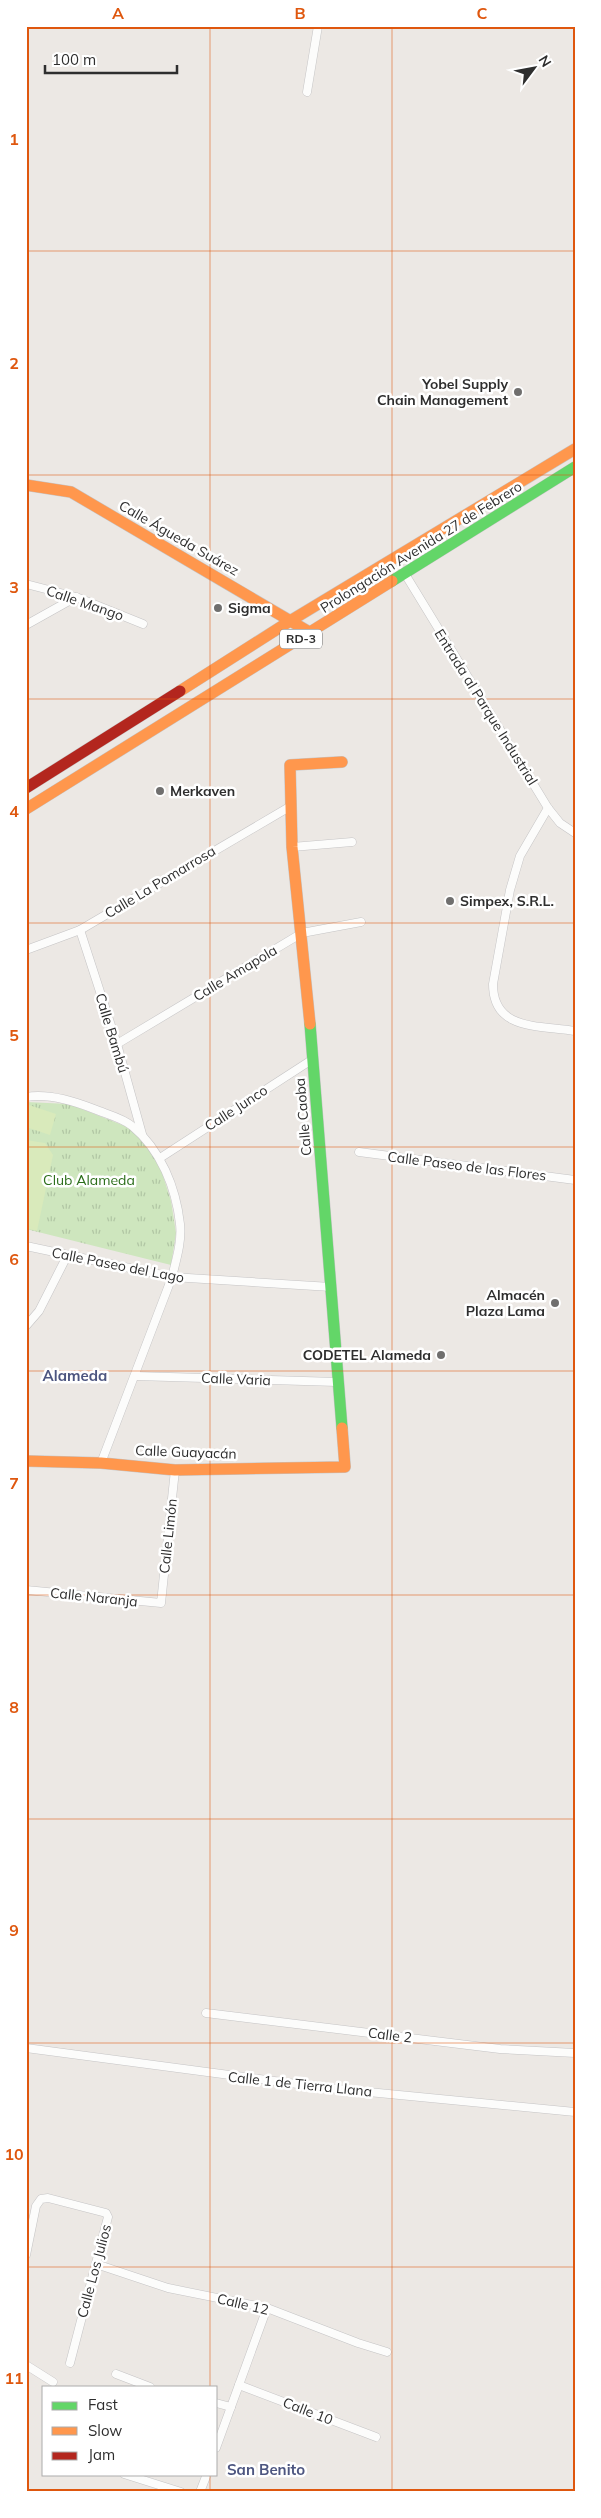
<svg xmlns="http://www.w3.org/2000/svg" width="601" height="2518" font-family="Mulish,sans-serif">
<defs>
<pattern id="park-tufts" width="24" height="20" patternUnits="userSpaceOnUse" patternTransform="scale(1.25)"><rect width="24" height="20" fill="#cee6be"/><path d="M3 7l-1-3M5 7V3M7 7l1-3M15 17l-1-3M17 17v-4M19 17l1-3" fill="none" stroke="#b1c6a4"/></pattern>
</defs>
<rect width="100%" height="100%" fill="#ece8e4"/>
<polygon fill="url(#park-tufts)" points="26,1102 69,1104 130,1128 158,1160 171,1201 176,1233 171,1265 26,1229"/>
<g fill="#d9eabb">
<polygon points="26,1104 56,1114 50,1135 26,1127"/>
<polygon points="26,1140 45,1143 53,1155 37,1231 26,1228"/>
</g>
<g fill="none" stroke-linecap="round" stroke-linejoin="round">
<g stroke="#c5c4c5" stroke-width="9">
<g id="street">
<polyline points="307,92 318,26"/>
<polyline points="405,574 548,808 560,823 575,833"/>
<polyline points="26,584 76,597 143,624"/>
<polyline points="26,625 76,597"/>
<path d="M548,808L520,856L510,890L493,984C493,1031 539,1025 575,1031"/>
<polyline points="292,847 352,842"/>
<polyline points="80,930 117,1044 142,1134"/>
<polyline points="26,950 80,930 291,806"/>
<polyline points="117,1044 302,933 361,922"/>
<path d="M26,1097C48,1093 74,1101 94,1109C106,1114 123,1118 132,1126C161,1150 176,1188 180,1224C182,1242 176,1260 172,1277L101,1463"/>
<polyline points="359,1152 575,1180"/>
<polyline points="160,1158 313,1059"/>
<polyline points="26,1246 172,1277 331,1287"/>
<polyline points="26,1326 39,1311 67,1256"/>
<polyline points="135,1376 337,1382"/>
<polyline points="26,1590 161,1603 175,1470"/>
<polyline points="206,2013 500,2049 575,2053"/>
<polyline points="26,2048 327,2088 575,2112"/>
<polyline points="26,2255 36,2206 41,2199 48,2198 106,2213 108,2217 70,2363"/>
<polyline points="96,2264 168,2288 267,2308 358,2343 387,2352"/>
<polyline points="26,2365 53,2382"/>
<polyline points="116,2374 150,2387"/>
<polyline points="239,2385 376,2437"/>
<polyline points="216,2403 231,2407"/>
<polyline points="216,2448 267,2308"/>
<polyline points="124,2474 181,2492"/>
<polyline points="200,2492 207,2474"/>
</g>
</g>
<g stroke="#c5c4c5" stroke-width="12">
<g id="fast">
<polyline points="392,581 575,467"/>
<polyline points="310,1024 342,1428"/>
</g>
</g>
<g stroke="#c5c4c5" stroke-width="12">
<g id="slow">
<polyline points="26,485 71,492 311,633"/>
<polyline points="180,691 290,621 575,449"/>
<polyline points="26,809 392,581"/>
<polyline points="310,1024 292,847 290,765 342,762"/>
<polyline points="26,1461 101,1463 175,1470 345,1467 342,1428"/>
</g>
</g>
<g stroke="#c5c4c5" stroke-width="12">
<polyline id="jam" points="26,788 180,691"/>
</g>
<use href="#street" stroke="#fcfcfb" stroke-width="8"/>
<use href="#fast" stroke="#63d668" stroke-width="11"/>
<use href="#slow" stroke="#ff974d" stroke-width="11"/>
<use href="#jam" stroke="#b3261e" stroke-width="11"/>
</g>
<path fill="none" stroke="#df570e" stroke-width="1" stroke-opacity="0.55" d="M210,26V2387M392,26V2492M26,251H575M26,475H575M26,699H575M26,923H575M26,1147H575M26,1371H575M26,1595H575M26,1819H575M26,2043H575M26,2267H575M210,2474V2492"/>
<g fill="#706f6e" stroke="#fff" stroke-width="2">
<circle cx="518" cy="392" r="5"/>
<circle cx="218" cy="608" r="5"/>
<circle cx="160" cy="791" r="5"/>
<circle cx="450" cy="901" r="5"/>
<circle cx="555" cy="1303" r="5"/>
<circle cx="441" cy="1355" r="5"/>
</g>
<g text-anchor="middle" stroke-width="5" stroke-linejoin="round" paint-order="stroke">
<rect fill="#fff" stroke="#6d6d6d" stroke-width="1" x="280" y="629.5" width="42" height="19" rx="4"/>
<g font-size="12" font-weight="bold" fill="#2e2e2e">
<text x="301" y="643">RD-3</text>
</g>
<g font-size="14" font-weight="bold" fill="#2e2e2e" stroke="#fff" text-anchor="end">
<text x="508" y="389">Yobel Supply<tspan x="508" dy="16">Chain Management</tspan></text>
<text x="228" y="613" text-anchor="start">Sigma</text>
<text x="170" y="796" text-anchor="start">Merkaven</text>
<text x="460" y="906" text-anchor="start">Simpex, S.R.L.</text>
<text x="545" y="1300">Almacén<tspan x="545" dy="16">Plaza Lama</tspan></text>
<text x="431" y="1360">CODETEL Alameda</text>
</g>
<g font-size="14" fill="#2e2e2e" stroke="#fff">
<text transform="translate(179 538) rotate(30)" y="5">Calle Águeda Suárez</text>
<text transform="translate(421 547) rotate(-32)" y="5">Prolongación Avenida 27 de Febrero</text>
<text transform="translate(85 603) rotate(19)" y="5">Calle Mango</text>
<text transform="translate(486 707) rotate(58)" y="5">Entrada al Parque Industrial</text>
<text transform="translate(160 882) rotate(-31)" y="5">Calle La Pomarrosa</text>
<text transform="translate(235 973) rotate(-31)" y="5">Calle Amapola</text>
<text transform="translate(112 1033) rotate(73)" y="5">Calle Bambú</text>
<text transform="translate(236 1108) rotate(-33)" y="5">Calle Junco</text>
<text transform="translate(303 1117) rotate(-95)" y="5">Calle Caoba</text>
<text transform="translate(467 1166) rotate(7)" y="5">Calle Paseo de las Flores</text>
<text transform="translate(118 1265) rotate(11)" y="5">Calle Paseo del Lago</text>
<text transform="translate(236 1379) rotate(2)" y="5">Calle Varia</text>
<text transform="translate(186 1452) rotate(2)" y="5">Calle Guayacán</text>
<text transform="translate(168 1536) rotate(-84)" y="5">Calle Limón</text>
<text transform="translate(94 1597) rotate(6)" y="5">Calle Naranja</text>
<text transform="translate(390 2035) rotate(7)" y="5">Calle 2</text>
<text transform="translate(300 2084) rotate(6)" y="5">Calle 1 de Tierra Llana</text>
<text transform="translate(94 2271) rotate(-75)" y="5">Calle Los Julios</text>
<text transform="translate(243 2304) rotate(13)" y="5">Calle 12</text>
<text transform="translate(308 2411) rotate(21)" y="5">Calle 10</text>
</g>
<g font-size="14" fill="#2c6e1b" stroke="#fff">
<text x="89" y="1185">Club Alameda</text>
</g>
<g font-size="15" font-weight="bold" fill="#4d5680" stroke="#fff">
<text x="75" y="1381">Alameda</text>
<text x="266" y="2475">San Benito</text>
</g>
</g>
<rect width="601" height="2518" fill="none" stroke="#ffffff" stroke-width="55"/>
<rect x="42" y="2386" width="175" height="90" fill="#ffffff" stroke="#ababab"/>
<rect x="52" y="2402" width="25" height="8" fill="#63d668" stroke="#ababab"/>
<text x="88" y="2410" font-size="15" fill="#2e2e2e">Fast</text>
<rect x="52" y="2427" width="25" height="8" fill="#ff974d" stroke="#ababab"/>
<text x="88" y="2436" font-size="15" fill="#2e2e2e">Slow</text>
<rect x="52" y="2452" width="25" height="8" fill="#b3261e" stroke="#ababab"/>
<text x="88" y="2460" font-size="15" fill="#2e2e2e">Jam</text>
<g transform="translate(534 68) rotate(58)" stroke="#ffffff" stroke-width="4" paint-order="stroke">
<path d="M0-4L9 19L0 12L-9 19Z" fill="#2e2e2e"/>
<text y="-8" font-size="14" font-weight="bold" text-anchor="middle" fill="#2e2e2e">N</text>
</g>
<path d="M45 65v8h132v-8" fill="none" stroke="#2e2e2e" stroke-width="2.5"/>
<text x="52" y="65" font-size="15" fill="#2e2e2e" stroke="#ffffff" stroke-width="4" paint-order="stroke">100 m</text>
<rect x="28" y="28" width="546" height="2462" fill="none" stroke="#df570e" stroke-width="2"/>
<g font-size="16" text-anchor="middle" font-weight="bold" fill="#df570e">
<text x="118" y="19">A</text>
<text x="300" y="19">B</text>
<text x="482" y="19">C</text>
<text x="14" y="145">1</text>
<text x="14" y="369">2</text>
<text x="14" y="593">3</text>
<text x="14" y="817">4</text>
<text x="14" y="1041">5</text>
<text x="14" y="1265">6</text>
<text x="14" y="1489">7</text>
<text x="14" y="1713">8</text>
<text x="14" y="1936">9</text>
<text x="14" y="2160">10</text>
<text x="14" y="2384">11</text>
</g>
</svg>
